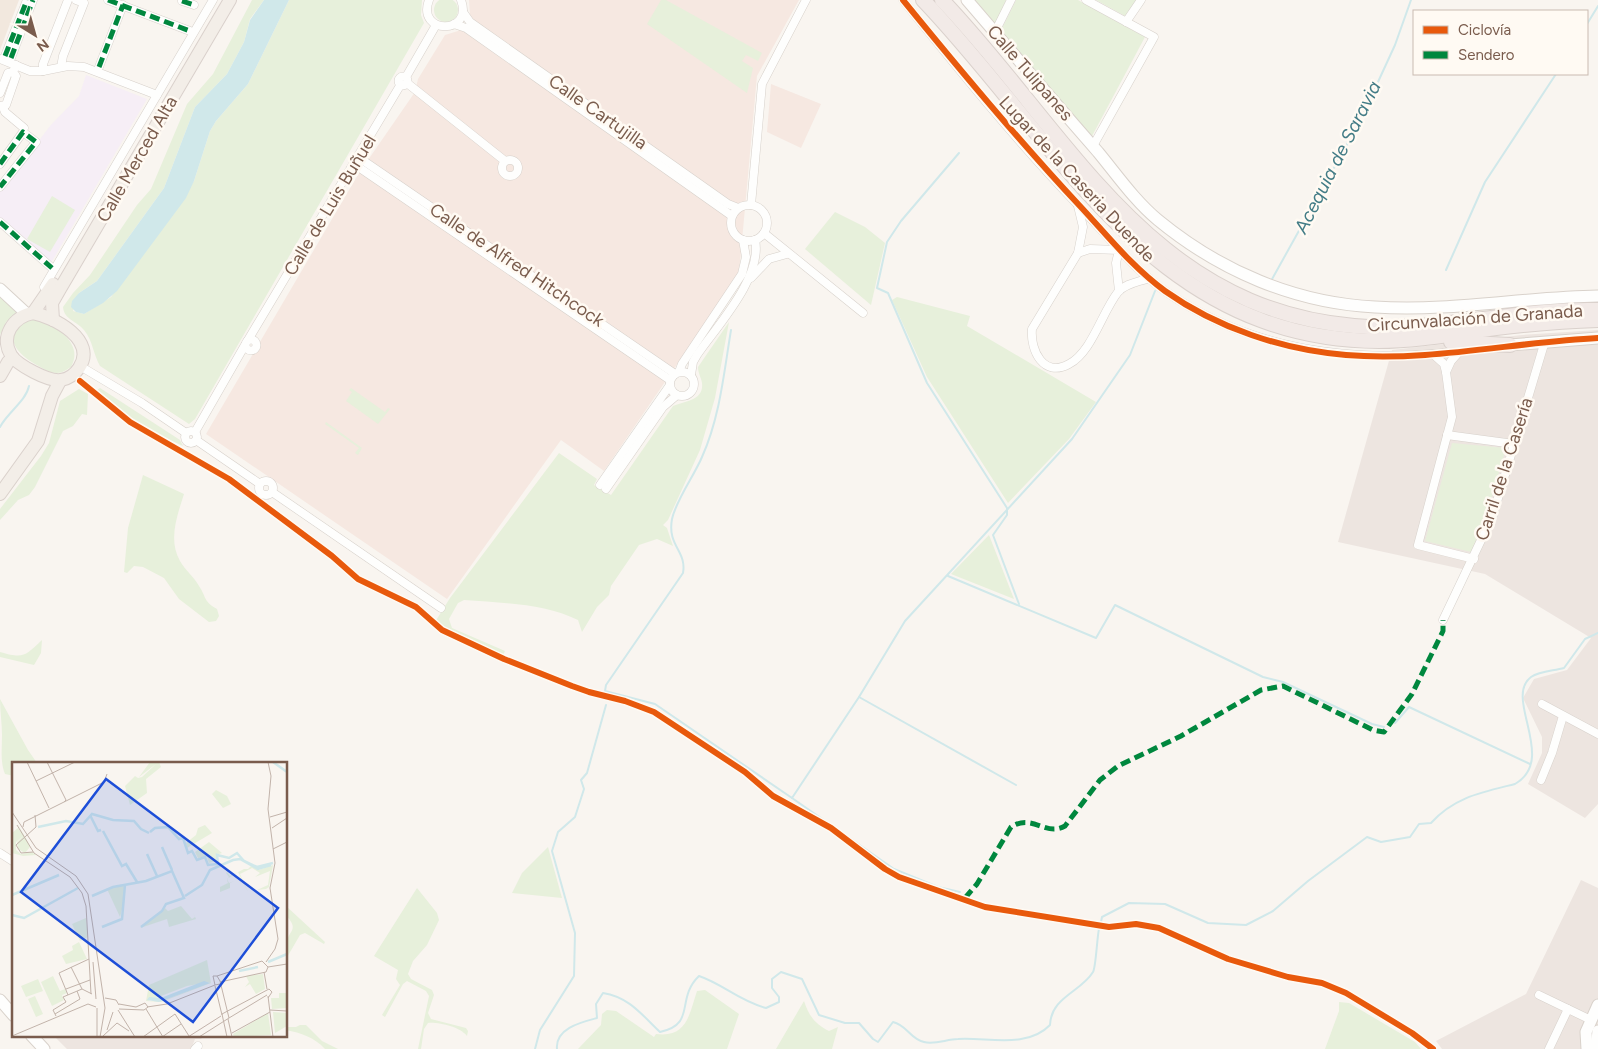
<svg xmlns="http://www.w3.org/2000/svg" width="1598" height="1049" font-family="Figtree,sans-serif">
<rect width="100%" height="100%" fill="#f9f5f0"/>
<polygon fill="#f2e8de" points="0,0 19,0 0,50"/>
<g fill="#f6e8e1">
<polygon points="469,0 799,0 757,76 739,274 604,471 561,440 447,599 206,434 359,173 415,92 418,79 445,35 458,31 466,24 470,15"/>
<polygon points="771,84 821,104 801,148 767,132"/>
</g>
<g fill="#ede5e0">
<polygon points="1598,330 1598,804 1585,818 1528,784 1542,753 1542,737 1523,698 1534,679 1567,670 1591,638 1485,574 1338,542 1392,350 1522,335"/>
<polygon points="1581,880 1598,888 1598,1049 1442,1049 1436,1041 1526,994"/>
<polygon points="53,1035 205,1035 201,1039 195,1039 191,1049 67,1049"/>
</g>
<polygon fill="#f6eef6" points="86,75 147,99 51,263 0,219 0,192 50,126 79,96"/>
<g fill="#e7f0db">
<circle cx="446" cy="10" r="12"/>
<path d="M252,0H264L250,19L244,42L227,74L195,107L164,188L97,281L79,293L73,311L84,314L111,297L194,181L210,131L216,121L248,84L289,0H422L421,15L424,23L195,419L189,424L100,366C93,354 93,341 84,330C77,321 64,320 63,307L73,293L90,275L137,205L151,189L187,104L213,74Z"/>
<polygon points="661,0 666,0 762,53 758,61 746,55 742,61 753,68 747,93 647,24"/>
<polygon points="973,0 1006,0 995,25"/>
<polygon points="1016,0 1078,0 1145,37 1091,138 1000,32"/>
<polygon points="1096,0 1137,0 1125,16"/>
<polygon points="52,196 75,210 50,252 27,239"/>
<polygon points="835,212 865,227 885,243 871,305 805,249"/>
<polygon points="0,297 19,310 6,322 0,335"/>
<polygon points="897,297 970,316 967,326 1096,402 1069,439 1008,503 927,377 892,300"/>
<path d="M31,319C51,320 86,343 71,367C66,370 62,373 57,373C49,373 42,368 35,364C13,351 2,334 31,319Z"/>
<path d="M729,322L715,398L700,450L668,520L663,525L667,528L673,546L657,539L639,545L611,586L609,595L597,607L582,632L578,620C544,603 501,603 464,600L458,603L449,619L452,628L505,651L503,655L451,633L435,622L450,598L559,453L597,479L594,485L611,495L673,406C684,401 704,401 702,383C701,377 698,373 698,367Z"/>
<path d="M100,388L180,440L183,446C152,432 119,416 97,390Z"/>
<polygon points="351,388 385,412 388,408 390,409 378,424 346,401 352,392 349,390"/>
<polygon points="79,389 88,394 87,415 82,414 73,426 63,431 35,487 29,495 18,500 0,520 0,509 41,456 49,443 60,401"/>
<polygon points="326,422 362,448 358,455 355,453 359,448 325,424"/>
<polygon points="1452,443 1506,448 1486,517 1471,552 1425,541"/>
<path d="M143,475L184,494C177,516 168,540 180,561C185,570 194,577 199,586C207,598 203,601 217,609L219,616L216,621L209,622L179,599L164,578L143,567L134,566L127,573L124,572L128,528Z"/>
<polygon points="989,535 1014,599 951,574"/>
<path d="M42,640L41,653L34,665L0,657V652C24,659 25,656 42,640Z"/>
<path d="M0,699L28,750L37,763H14V776L5,774C0,762 2,749 2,735C2,724 0,711 0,699Z"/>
<polygon points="548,847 562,898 512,893 522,873"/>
<path d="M417,888L437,913L439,920L427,945L413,961L408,974L411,979L432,990L434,995L428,1013L431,1019L466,1028L468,1031L467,1036C460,1027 439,1022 428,1023L424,1029L421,1049H418L429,996L426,991L407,981L403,984L385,1017L382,1015L400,985L396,979L398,970L374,956Z"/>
<path d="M286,906L325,942L324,944L305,933L300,935L286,959C286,955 285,948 286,943C290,929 299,930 286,915Z"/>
<path d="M705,990L739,1014L727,1049H578L601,1025L602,1014L607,1010L616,1011L654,1037L656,1034C687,1038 689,1015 697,991Z"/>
<path d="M804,1001C809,1016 815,1024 829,1031L838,1027L832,1049H776Z"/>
<polygon points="1339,1002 1349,1003 1415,1042 1421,1049 1325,1049 1339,1011"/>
<path d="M300,1025H306L322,1041L338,1049H325C314,1037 301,1033 286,1030V1027H296Z"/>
</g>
<polygon fill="#d0e8ea" points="264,0 289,0 248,84 216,121 210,131 194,181 186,198 117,291 103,303 84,314 76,312 71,307 72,301 79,293 97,281 164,188 195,107 227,74 244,42 250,20"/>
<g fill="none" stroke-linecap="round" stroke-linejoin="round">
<g stroke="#d0e8ea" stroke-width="2">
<polyline points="1587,24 1598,6"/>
<polyline points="959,153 901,221 887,242 877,288 888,293 927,383 1007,508 1007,515 993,535 1019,604"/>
<polyline points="1446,270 1485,182 1556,74"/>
<polyline points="1271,281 1360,121 1395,45 1411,0"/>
<path d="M731,330C724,372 720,417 702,457C694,476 676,500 672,519C667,546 687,551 683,573L606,685L605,691L655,704L792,798L859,697L905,621L1072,439L1130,355L1155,291"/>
<path d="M0,427C8,412 26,401 29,386"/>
<polyline points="948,576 1096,638 1115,605 1263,677 1283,682 1372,724 1384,727"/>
<polyline points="859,697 1016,785"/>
<polyline points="1395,723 1409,707 1530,764"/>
<polyline points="792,798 894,869 938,887 960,892"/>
<path d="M1101,922L1102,917L1129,903L1165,904L1208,923L1246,925L1273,911L1308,881L1367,837L1381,842L1410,837L1419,824L1431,823C1454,797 1483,792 1515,784C1558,759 1503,698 1531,677C1540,671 1553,671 1564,668L1585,639L1598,633"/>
<polyline points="535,1049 540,1030 574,976 575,933 552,851 558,832 575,817 584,789 581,780 587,773 606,705"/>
<path d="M557,1049C555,1028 582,1022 597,1018L596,1004L603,993C629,997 642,1015 660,1032C697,1024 675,999 699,976C723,984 739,1001 766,1008L779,1002V997L772,988V979L781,972L802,979L819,1015L845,1023H859L873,1039L878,1042L893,1022C907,1025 910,1039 924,1042C935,1045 947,1039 958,1039C988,1037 1027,1049 1050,1025C1051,997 1081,992 1093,972C1096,967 1097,937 1099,929"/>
</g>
<g stroke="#d7d1cb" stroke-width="9">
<g id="street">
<polyline points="108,0 190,31"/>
<path d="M429,0C416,35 474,35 461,0"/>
<path d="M903,0C959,70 1015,139 1077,204C1106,233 1131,267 1165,291C1259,357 1374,365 1484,348"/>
<polyline points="1086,0 1154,37 1093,146"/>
<polyline points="182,1 194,5"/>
<polyline points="463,12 470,22 728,204 738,208"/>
<polyline points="1126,22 1141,0"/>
<polyline points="454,24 466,28 732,216"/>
<polyline points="995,32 1011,0"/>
<polyline points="5,56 27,0"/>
<polyline points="11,58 33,0"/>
<polyline points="0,59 30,71 43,71 68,66 84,67 157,95"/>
<polyline points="61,67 63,56 84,3 76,0"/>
<polyline points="99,67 123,5"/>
<polyline points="43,71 43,64 68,0"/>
<circle cx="403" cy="81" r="4.5"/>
<polyline points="406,77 436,25"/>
<polyline points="407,83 505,161"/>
<polyline points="0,93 8,73 13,72"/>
<polyline points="0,106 6,105 16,76 13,72 16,65"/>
<polyline points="3,107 5,112 24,128"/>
<polyline points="358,157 675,374"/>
<circle cx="510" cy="168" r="8"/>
<polyline points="0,164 23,132 36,142 0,187"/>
<polyline points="354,164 670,380"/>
<circle cx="749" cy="223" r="18"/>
<polyline points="751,205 762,84 806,0"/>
<path d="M1078,206L1083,227L1078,253L1032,329C1030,351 1044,378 1069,364C1092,352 1102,312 1118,292C1126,283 1139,282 1149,278"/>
<polyline points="0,222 52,268"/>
<polyline points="764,233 863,313"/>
<polyline points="1078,253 1090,249 1119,250 1116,263 1119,291"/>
<polyline points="751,278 769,259 787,254"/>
<polyline points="44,287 213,0"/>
<circle cx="251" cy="345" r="5.5"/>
<polyline points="248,340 401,84"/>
<polyline points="1434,355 1444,364 1446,372 1452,417 1418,545 1474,559"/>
<polyline points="80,366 142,403 186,433"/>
<circle cx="682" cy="384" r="12"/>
<polyline points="679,372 682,364 742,274 746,257 743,240"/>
<polyline points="1446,372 1451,361 1459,352"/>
<path d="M691,375L693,362L697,355C717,326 763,277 755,240"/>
<circle cx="191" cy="437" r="6"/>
<polyline points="195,432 245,345"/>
<polyline points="1447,435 1514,444"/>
<polyline points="196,440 260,484"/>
<circle cx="266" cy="488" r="7"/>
<polyline points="600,485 670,385"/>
<polyline points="606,489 663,407 677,395"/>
<polyline points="272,492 441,608"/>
<polyline points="1443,620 1493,515 1545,341"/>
<polyline points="1542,704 1598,734"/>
<polyline points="1541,780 1552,753 1563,716"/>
<polyline points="0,853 14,862"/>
<polyline points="1539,995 1591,1020"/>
<polyline points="195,1049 198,1046"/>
<polyline points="1549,1049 1568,1009"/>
</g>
</g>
<g stroke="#d9d2cb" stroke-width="13">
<g id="secondary">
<path d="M967,0C1011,51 1054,102 1098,152C1117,175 1135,201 1158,220C1220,271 1295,303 1375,307C1450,312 1524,297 1598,296"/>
<polyline points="0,289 27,314"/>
<polyline points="1510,345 1598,338"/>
<polyline points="0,1000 14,1016"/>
<polyline points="31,1035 44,1049"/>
<polyline points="1587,1049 1586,1032 1598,1005"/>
<polyline points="1596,1049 1598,1031"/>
</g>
</g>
<g stroke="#dad1cc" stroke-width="14">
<g id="primary">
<polyline points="33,313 53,284"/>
<path d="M33,313C54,317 98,340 79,368C75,374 68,379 61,380C49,382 17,365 11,355C0,336 13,317 33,313Z"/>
<polyline points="53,320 52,303 60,289 230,0"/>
<polyline points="0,376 8,362 13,358"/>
<polyline points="0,494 38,441 52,396 60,381"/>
</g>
</g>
<g stroke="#dad1cc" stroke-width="16">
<g id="highway">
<path d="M923,0C1060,143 1152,340 1379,341C1418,341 1458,333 1496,328C1530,324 1564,321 1598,320"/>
<path d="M942,0C1069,133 1148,308 1354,326C1435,333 1516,308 1598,310"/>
<polyline points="1451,342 1510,345"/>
</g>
</g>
<use href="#street" stroke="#fefefd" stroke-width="8"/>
<use href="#secondary" stroke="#fefefd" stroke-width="11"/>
<use href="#primary" stroke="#f3eee8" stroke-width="12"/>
<use href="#highway" stroke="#f2eae7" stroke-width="14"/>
<g stroke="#00873e" stroke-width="5" stroke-dasharray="10 5" stroke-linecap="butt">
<polyline points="108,0 190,31"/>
<polyline points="182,1 194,5"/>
<polyline points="5,56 27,0"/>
<polyline points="11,58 33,0"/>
<polyline points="99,67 123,5"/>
<polyline points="0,164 23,132 36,142 0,187"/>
<polyline points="0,222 52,268"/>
<path d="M965,898L977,884L1011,827C1033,813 1045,837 1065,826L1100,780L1118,766L1181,736L1261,690L1283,686L1373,730L1384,732L1412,694L1443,631V620"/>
</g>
<g stroke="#fffaf3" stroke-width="9">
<g id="cycleway">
<path d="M903,0C960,70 1017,139 1079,205C1107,235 1132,267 1165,291C1217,328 1283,350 1346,355C1430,362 1514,342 1598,338"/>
<polyline points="80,381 130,422 229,479 332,556 358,579 416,607 442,630 504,659 572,686 589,692 625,701 654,712 745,772 773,796 831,828 885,869 899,877 985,907 1109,927 1136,924 1159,928 1228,959 1288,977 1322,983 1346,993 1412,1033 1433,1049"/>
</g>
</g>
<use href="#cycleway" stroke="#e8590c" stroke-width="6"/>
</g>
<g text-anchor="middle" stroke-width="5" stroke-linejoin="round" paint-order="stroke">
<g font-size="18" fill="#7a5c4d" stroke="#fffaf3">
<text transform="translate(1030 73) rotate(49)" y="6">Calle Tulipanes</text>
<text transform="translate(598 112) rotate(35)" y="6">Calle Cartujilla</text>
<text transform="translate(137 159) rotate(-60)" y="6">Calle Merced Alta</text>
<text transform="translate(1077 179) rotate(47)" y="6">Lugar de la Caseria Duende</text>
<text transform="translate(330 205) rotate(-59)" y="6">Calle de Luis Buñuel</text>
<text transform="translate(517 265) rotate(34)" y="6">Calle de Alfred Hitchcock</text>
<text transform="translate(1475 318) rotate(-4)" y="6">Circunvalación de Granada</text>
<text transform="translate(1504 469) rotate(-72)" y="6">Carril de la Casería</text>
</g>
<g font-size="19" font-style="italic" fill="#437c86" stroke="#fffaf3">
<text transform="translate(1337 157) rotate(-63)" y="7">Acequia de Saravia</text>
</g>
</g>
<g transform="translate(12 762)">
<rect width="275" height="275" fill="#f9f5f0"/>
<path d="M138,0H147L149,5L134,17L135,31L118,43L113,24L123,14L126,16L130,15L144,2L127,15ZM204,28L215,34L219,42L211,46L200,32ZM5,61L16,80L18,85L13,91L6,87L5,80L11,74L4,80V88L9,92L20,90L24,93L11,94L0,91V71L6,66L10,72ZM193,63L200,71L175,86L174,81L184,73L186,66ZM197,80L210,91L204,93L205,99L197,101L195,95L186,96L183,90ZM261,103L257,125L254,127L245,128L256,123L258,109L243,115L248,111L240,106L228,112L236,130L226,110L215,117L217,121L222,119L218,121V126L208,130V125L216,121L215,118L217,115L214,111L215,110L218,114L232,107H236L239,104L247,108ZM113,123L111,144L108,155L95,127ZM169,144L180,157L183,155L180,148L184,157L157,165L155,157L128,166L153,146L156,149ZM74,156L76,175L68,179L60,162ZM67,180L75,197L54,202L50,194L61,188L60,184ZM195,198L199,221L149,240L134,239L137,223ZM198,220L150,239H136L175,224ZM251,212L253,227L244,232L238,222L233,225L237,220L234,214ZM41,214L48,229L53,227L55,231L50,233L52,238L40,244L29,220ZM26,217L31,229L14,235L9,224ZM267,231H275V246L260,247L259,236H267ZM23,234L31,252L24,255L16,237ZM261,250L275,251V264L263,271ZM256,251L259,273L222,275L221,272Z" fill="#e7f0db" fill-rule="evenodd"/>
<path d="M192,219L198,221L147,240L135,238L137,235L149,236Z" fill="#d0e8ea"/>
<path fill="none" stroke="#d0e8ea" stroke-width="2.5" d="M261,0L275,10M78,53L86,69L89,68M26,65L54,59L71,62L80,52L101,58L122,59L129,67L137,71M91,69L110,104L114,102L125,120M138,70L143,66L156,65L167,77L171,76L176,91L180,89L185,98L193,95L196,103L206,102L205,93L217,96L225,91L232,99L245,105L261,101M150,85L160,108M135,92L145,114M0,133L47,113M80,134L101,125L134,119L160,109L172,136L154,142L150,149L129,165M173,134L190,123L198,108L221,98L228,97L246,107L259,103M0,153L12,156L66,126M90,165L110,157L113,123M256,200L275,192M227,209L246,205"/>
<path fill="none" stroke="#c2b3aa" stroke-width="1" d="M15,0L37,46M35,0L54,38L52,40M24,19L63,0M0,50L24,86L64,114L76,132L93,246L88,275M258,55L275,50M5,63L22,91L58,115L70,131L74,144L79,232M11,65L12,60L92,20L95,12M260,66L275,56M261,87L275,80M21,90L9,91L4,83L24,65L23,53M81,200L84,237M254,200L263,187L266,177L258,126L263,101L256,47L259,14L256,0M59,205L70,227L80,232M256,205L275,202M252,210L255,227M205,214L250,199L256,205L254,210L208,220M203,224L210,253M54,227L78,218M56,233L47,211L77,197M256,234L261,275M93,236L104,238L107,243M135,245L155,242L203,223M85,246V275M107,247L132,248L136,245L133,241L124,245L107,242M134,247L151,275M106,248L123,275M258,248L275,249M43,252L68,237L65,229M44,254L41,248L54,240L51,235L70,227M217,256L255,233M216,257L220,275M95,268L101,250M220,271L258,250M0,274L76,242L84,245M91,274L105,261L117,269M131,275L163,252L177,274M150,275L169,262M176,275L209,254M187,275L217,256L208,219L205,214H201L203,223L208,222M215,275L210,252L257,227L260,230L256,236"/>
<path fill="#1d4ed8" fill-opacity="0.15" stroke="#1d4ed8" stroke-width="2.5" d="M94,17L266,146L181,260L9,130Z"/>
<rect width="275" height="275" fill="none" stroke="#7a5c4d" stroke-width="2.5"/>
</g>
<rect x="1413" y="10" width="175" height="65" fill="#fffaf3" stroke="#cabbb1"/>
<rect x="1423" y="26" width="25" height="8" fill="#e8590c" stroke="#cabbb1"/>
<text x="1458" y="35" font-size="15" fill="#7a5c4d">Ciclovía</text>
<rect x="1423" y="51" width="25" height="8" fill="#00873e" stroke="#cabbb1"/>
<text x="1458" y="60" font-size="15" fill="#7a5c4d">Sendero</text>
<g transform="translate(35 35) rotate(143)" stroke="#fffaf3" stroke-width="4" paint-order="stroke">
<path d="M0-4L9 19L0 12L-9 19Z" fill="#7a5c4d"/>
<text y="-8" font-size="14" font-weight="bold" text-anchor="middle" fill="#7a5c4d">N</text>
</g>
</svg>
